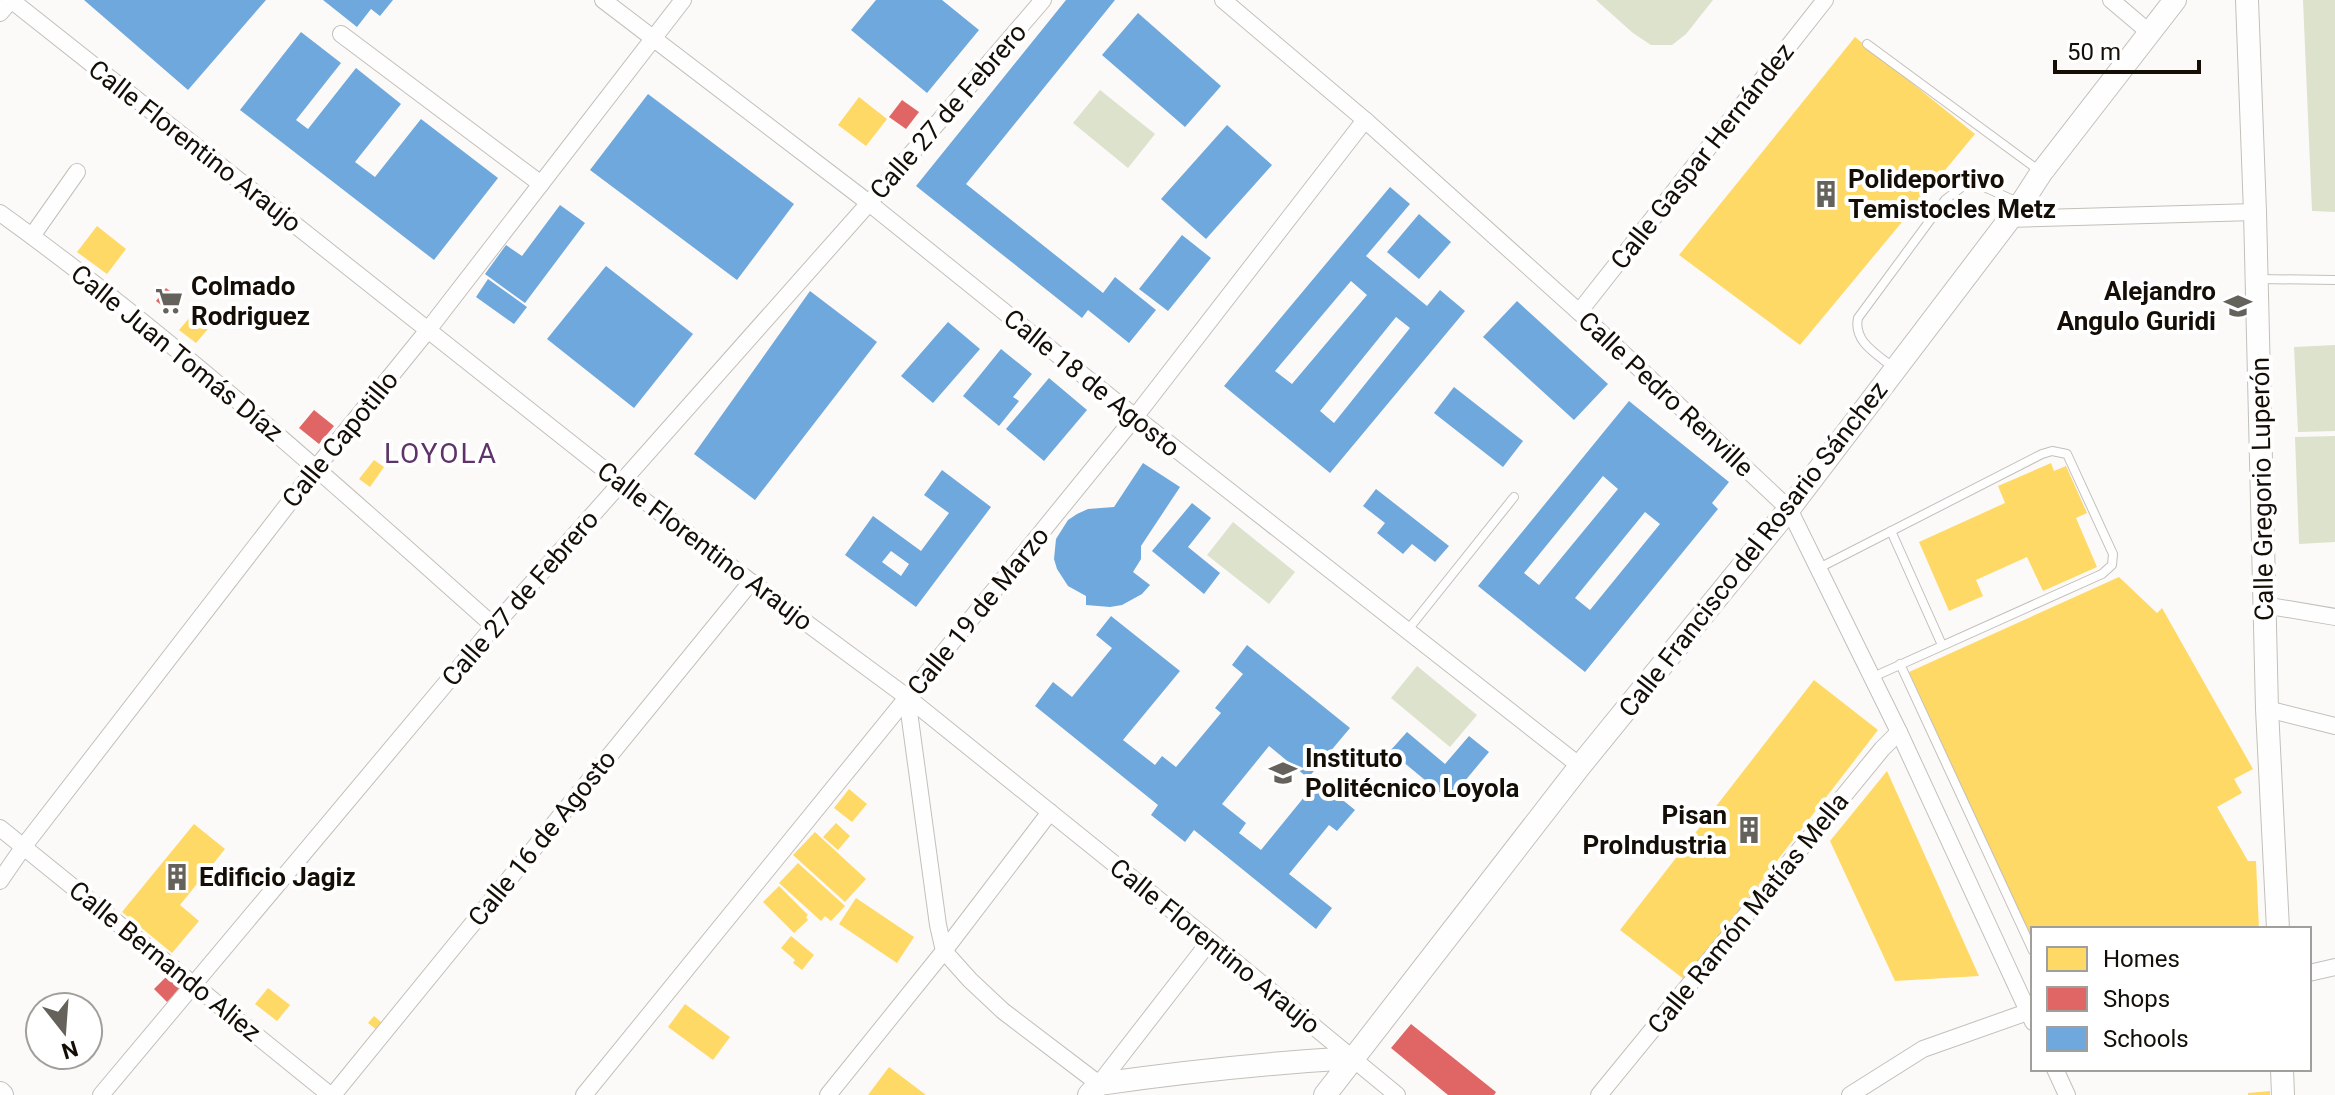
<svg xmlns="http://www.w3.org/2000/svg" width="2335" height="1095" font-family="Roboto,sans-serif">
<rect width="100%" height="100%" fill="#fcfaf8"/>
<g fill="#dce2cb">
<polygon points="1596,0 1713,0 1686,34 1672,45 1651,45 1633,33"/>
<polygon points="2303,0 2335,0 2335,212 2312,211"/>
<polygon points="1100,90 1155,134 1128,168 1073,123"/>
<polygon points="2335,345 2335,431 2298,432 2294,347"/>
<polygon points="2335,436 2335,542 2299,544 2295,437"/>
<polygon points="1233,522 1295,572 1269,604 1207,555"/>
<polygon points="1417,666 1477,715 1450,747 1391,698"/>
</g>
<g fill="#ffd966">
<polygon points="1855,37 1975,134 1800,345 1679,255"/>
<polygon points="859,97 887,119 866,146 838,125"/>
<polygon points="97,226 126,249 107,274 77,252"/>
<polygon points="203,302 219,316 196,343 179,330"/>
<polygon points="374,460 384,467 370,487 359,479"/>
<polygon points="2051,463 2054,471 2066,466 2087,513 2076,518 2097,567 2043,591 2027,557 1976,580 1983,596 1949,611 1919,542 2005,503 1998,486"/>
<polygon points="2119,577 2157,613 2162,608 2253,769 2234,779 2242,793 2217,807 2248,861 2256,861 2259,929 2033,929 2033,946 1909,672"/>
<polygon points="1814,680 1878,730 1685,980 1620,930"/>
<polygon points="1887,771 1979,976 1895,981 1830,841"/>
<polygon points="849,789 867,804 852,822 834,808"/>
<polygon points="836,823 850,836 838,850 823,837"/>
<polygon points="194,824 225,849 180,905 199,921 172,953 122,912"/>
<polygon points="815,832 866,879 845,902 793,855"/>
<polygon points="798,863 845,906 831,921 825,916 821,921 779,883"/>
<polygon points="779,886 808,915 806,917 808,920 794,933 763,902"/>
<polygon points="856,898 914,937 897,963 839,924"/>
<polygon points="791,936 814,955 802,970 793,963 795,960 781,948"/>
<polygon points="268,988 290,1005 277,1021 255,1004"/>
<polygon points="685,1004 730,1037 713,1060 668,1027"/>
<polygon points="374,1016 382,1023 377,1030 368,1023"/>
<polygon points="889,1067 926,1095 868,1095"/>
<polygon points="2270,1091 2270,1095 2248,1095 2248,1093"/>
</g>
<g fill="#e06666">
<polygon points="902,100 919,112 906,129 889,117"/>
<polygon points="166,288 182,300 172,313 156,301"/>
<polygon points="314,410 334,426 319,444 299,428"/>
<polygon points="170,973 184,985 167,1002 154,989"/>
<polygon points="1411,1024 1496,1092 1494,1095 1448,1095 1391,1048"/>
</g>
<g fill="#6fa8dc" fill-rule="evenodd">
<polygon points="84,0 266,0 188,90"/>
<polygon points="323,0 393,0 380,16 371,9 357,27"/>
<polygon points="876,0 942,0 979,30 927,93 851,30"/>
<polygon points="1066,0 1115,0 966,184 1103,293 1115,277 1156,310 1129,343 1088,310 1082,318 916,186"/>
<polygon points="1138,13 1221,86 1185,127 1102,55"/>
<polygon points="301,32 341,63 296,120 308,129 356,68 401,104 355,162 375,177 421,119 498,178 434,260 240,110"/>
<polygon points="648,94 794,204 737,280 590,170"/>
<polygon points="1227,125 1272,165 1206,239 1161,199"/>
<path d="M1390,187L1410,204L1366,256L1427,306L1440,290L1465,311L1330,473L1224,386ZM1351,281L1367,295L1292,384L1275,371ZM1396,317L1410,328L1334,423L1320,411Z"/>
<polygon points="560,205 585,223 525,303 485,274 506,245 522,256"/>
<polygon points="1419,214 1451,242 1419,279 1387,252"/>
<polygon points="1182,235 1211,258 1168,311 1139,289"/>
<polygon points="606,266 693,334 634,408 547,339"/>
<polygon points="488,279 527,307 514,324 476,297"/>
<polygon points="810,291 877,342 755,500 694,454"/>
<polygon points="1517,301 1608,384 1574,420 1483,337"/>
<polygon points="948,322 980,349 933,403 901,376"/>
<polygon points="1001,349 1032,374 1013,397 1019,401 999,426 963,396"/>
<polygon points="1049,378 1087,410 1044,461 1006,429"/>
<polygon points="1454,387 1523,441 1503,467 1434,413"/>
<path d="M1629,401L1729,482L1712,503L1718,509L1585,672L1478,586ZM1603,476L1618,489L1539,585L1524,573ZM1645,512L1660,524L1590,610L1575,598Z"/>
<polygon points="1143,463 1180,487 1141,546 1141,559 1133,572 1150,585 1142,594 1122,605 1110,607 1086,605 1086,596 1068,586 1057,569 1054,559 1056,539 1068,520 1077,514 1088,509 1114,507"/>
<path d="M942,470L991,507L916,607L845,555L873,516L921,551L949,513L924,495ZM891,551L909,564L901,576L882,562Z"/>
<polygon points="1376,489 1449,546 1435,562 1412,544 1403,554 1377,533 1385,523 1363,506"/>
<polygon points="1192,503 1211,518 1188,547 1220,573 1204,594 1152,551"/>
<polygon points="1111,616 1180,671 1123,740 1155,765 1162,756 1176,767 1221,713 1215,708 1243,674 1232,665 1247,645 1350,728 1308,778 1269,746 1222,804 1246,823 1239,833 1261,850 1318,780 1355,810 1337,831 1329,825 1289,874 1332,908 1316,929 1194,830 1185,842 1151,815 1158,805 1035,706 1053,682 1072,697 1112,648 1096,635"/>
<polygon points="1407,732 1445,764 1469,736 1489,752 1449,800 1390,751"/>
</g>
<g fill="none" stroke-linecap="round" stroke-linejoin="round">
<g stroke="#c3bfba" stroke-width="10">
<g id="service">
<polyline points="1867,44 2041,172"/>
<polyline points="2258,279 2335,280"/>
<path d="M1894,368C1877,354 1853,342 1858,318L1945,200L1963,186L1973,182L2020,203"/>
<polyline points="1891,531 1942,645"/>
<polyline points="1819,568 2042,454 2052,451 2067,454 2113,554 2112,565 2102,574 1873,677"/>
<polyline points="1407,631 1514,497"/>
<polyline points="1900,664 2033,951"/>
</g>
</g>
<g stroke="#c3bfba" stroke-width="18">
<g id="minor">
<polyline points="603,0 869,203 1135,417 1580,766"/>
<polyline points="1223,0 1365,120 1579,312 1789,509 1899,732 2033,1022"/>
<polyline points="2111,0 2150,33"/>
<polyline points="0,13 11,0 620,482 751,582 907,697 1210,941 1397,1095"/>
<polyline points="341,34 541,184"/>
<path d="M0,213C174,338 334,484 494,626"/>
<polyline points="2009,219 2255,212"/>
<polyline points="32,236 77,172"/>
<polyline points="1579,312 1825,0"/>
<polyline points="2264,605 2335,617"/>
<polyline points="907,697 938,925 944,951 970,980 1003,1011 1099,1084 1210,941"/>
<polyline points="2267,709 2335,726"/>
<polyline points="0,828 330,1095"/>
<polyline points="0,881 24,846 316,468 428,330 683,0"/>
<polyline points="2309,973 2335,967"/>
<polyline points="2055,1069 2067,1095"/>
<polyline points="101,1095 494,626 869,203 1043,0"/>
<polyline points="333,1095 751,582"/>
<polyline points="584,1095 1135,417 1365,120"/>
<polyline points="828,1095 944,951 1050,812"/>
<polyline points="1599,1095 1882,749 1899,732"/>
<polyline points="1850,1095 1923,1049 2033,1010"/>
</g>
</g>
<g stroke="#c3bfba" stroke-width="24">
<g id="tertiary">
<polyline points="2247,0 2255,212 2267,709 2278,929"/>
<polyline points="2282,1069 2283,1095"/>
<polyline points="0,1093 2,1095"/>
<path d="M1089,1095L1099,1084C1183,1072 1268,1063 1353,1058"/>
<polyline points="1325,1095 1580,766 1789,509 2021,204 2041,173 2175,0"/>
</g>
</g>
<use href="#service" stroke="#fffefe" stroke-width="8"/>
<use href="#minor" stroke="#fffefe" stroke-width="16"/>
<use href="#tertiary" stroke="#fffefe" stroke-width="22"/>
</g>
<defs>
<g id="building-bare" transform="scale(2.16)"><path d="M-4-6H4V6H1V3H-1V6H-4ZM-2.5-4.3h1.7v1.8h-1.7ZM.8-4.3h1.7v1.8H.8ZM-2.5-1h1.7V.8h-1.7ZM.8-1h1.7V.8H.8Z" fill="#65615b" stroke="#fff" stroke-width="2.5" paint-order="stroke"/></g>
<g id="supermarket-bare" transform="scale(2.16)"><path d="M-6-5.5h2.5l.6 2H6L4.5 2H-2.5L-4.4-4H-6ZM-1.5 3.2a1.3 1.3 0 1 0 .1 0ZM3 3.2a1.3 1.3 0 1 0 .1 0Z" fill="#65615b" stroke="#fff" stroke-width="2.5" paint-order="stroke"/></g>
<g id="school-bare" transform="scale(2.16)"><path d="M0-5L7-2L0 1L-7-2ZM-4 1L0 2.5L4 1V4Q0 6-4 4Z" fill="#65615b" stroke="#fff" stroke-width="2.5" paint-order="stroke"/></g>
<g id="university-bare" transform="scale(2.16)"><path d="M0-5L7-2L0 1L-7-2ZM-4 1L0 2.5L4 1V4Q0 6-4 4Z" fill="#65615b" stroke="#fff" stroke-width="2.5" paint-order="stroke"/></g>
</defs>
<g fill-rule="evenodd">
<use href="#building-bare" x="1826" y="194"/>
<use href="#supermarket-bare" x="169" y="301"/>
<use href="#school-bare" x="2238" y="306"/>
<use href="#university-bare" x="1283" y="773"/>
<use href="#building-bare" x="1749" y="830"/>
<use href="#building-bare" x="177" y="877"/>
</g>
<g text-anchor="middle" stroke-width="8" stroke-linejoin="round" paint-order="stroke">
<g font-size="26" fill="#140e07" stroke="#fff">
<text transform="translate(948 111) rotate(-49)" y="9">Calle 27 de Febrero</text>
<text transform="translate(195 146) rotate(38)" y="9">Calle Florentino Araujo</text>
<text transform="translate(1702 156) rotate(-52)" y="9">Calle Gaspar Hernández</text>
<text transform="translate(177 353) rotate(39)" y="9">Calle Juan Tomás Díaz</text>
<text transform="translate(1092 383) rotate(39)" y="9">Calle 18 de Agosto</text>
<text transform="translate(1666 394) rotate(43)" y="9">Calle Pedro Renville</text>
<text transform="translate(340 439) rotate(-51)" y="9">Calle Capotillo</text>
<text transform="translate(2262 489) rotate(-91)" y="9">Calle Gregorio Luperón</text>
<text transform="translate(705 546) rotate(37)" y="9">Calle Florentino Araujo</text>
<text transform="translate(1753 549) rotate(-52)" y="9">Calle Francisco del Rosario Sánchez</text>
<text transform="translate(520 598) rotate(-49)" y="9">Calle 27 de Febrero</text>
<text transform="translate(978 611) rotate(-51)" y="9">Calle 19 de Marzo</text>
<text transform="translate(542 838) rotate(-51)" y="9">Calle 16 de Agosto</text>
<text transform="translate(1748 913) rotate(-51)" y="9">Calle Ramón Matías Mella</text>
<text transform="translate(1215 946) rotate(39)" y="9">Calle Florentino Araujo</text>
<text transform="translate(165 961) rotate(39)" y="9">Calle Bernando Aliez</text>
</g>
<g font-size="26" font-weight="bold" fill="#140e07" stroke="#fff" text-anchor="start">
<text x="1848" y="188">Polideportivo<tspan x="1848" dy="30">Temistocles Metz</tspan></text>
<text x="191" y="295">Colmado<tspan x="191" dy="30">Rodriguez</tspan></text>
<text x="2216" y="300" text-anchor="end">Alejandro<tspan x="2216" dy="30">Angulo Guridi</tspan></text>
<text x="1305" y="767">Instituto<tspan x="1305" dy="30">Politécnico Loyola</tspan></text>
<text x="1727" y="824" text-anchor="end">Pisan<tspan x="1727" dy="30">ProIndustria</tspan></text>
<text x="199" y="886">Edificio Jagiz</text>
</g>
<g font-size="28" letter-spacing="2" fill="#5e3369" stroke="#fff">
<text x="441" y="463">LOYOLA</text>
</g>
</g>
<rect x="2031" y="927" width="280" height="144" fill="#ffffff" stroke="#a19f9c" stroke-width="2"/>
<rect x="2047" y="947" width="40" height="24" fill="#ffd966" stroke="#a19f9c" stroke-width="2"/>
<text x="2103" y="967" font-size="24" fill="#140e07">Homes</text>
<rect x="2047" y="987" width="40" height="24" fill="#e06666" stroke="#a19f9c" stroke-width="2"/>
<text x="2103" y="1007" font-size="24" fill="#140e07">Shops</text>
<rect x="2047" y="1027" width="40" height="24" fill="#6fa8dc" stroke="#a19f9c" stroke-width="2"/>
<text x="2103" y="1047" font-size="24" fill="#140e07">Schools</text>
<g transform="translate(64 1031) rotate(163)"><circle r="38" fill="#ffffff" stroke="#a19f9c" stroke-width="2"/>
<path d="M0-6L14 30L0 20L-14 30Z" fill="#65615b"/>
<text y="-12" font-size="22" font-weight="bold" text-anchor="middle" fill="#140e07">N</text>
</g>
<path d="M2055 60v12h144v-12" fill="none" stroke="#140e07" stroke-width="4"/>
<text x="2067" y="60" font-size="24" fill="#140e07" stroke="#ffffff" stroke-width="6" paint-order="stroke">50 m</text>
</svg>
